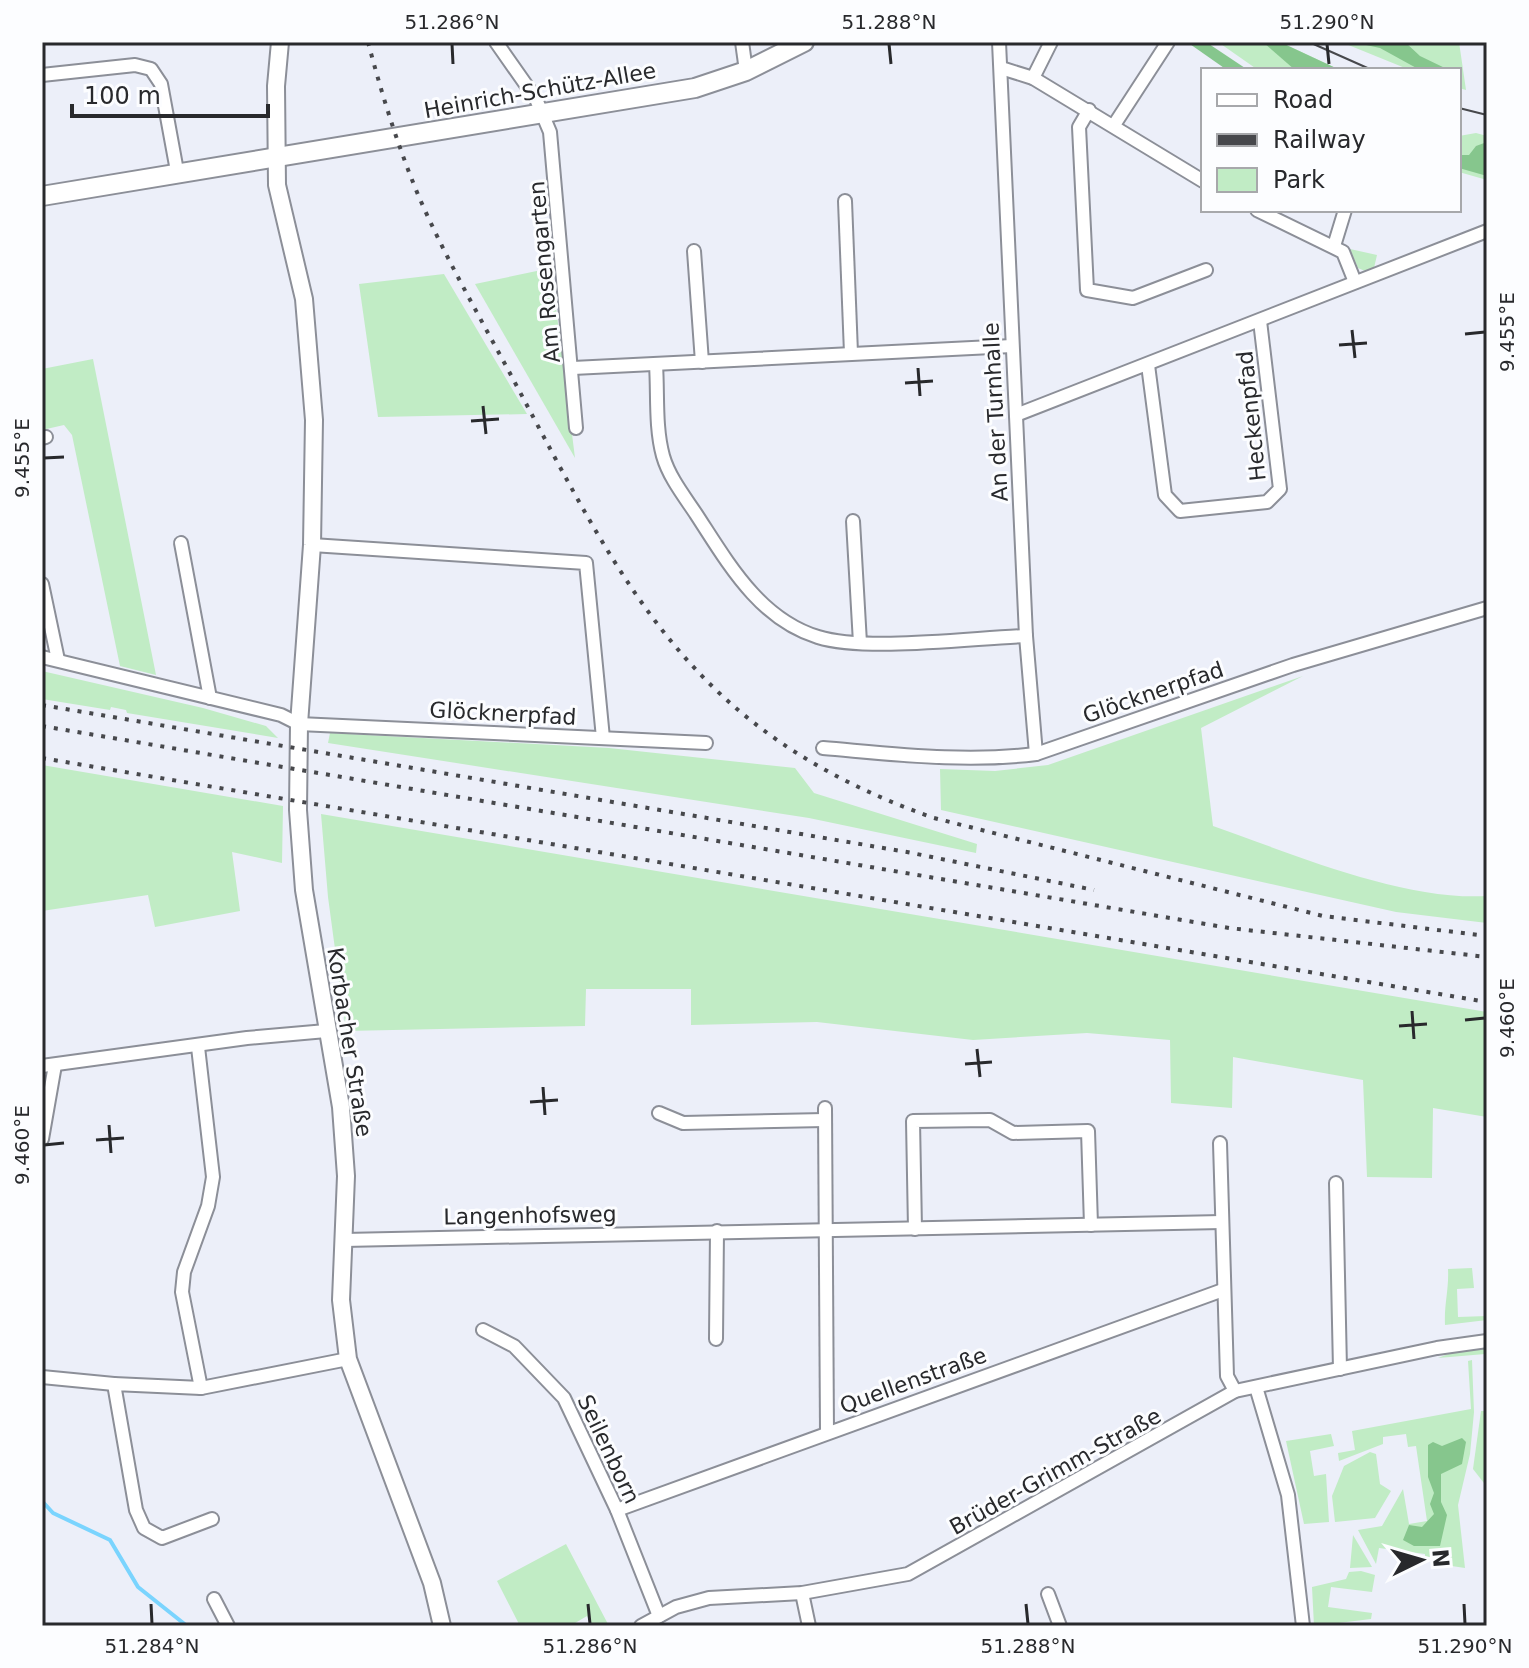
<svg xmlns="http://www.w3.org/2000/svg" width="1529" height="1668" font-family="'DejaVu Sans',sans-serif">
<rect width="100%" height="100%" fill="#eceff9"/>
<g fill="#c1ecc5">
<polygon points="1218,42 1280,42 1340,70 1258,70"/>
<polygon points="1341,42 1459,42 1466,90 1459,88 1459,70 1410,70"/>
<polygon points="1476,133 1487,136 1487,180 1459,172 1459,136"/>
<polygon points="1350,249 1377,255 1374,268 1365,271 1358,268"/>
<polygon points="551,268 575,458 475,284"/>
<polygon points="444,274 527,414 378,417 359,284"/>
<polygon points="93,359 156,675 120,666 72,435 64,425 42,430 42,369"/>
<polygon points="42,671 203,708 266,726 278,738 127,713 126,710 111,707 110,710 42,699"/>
<path d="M1303,676L1201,728L1213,826C1293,854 1403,901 1487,896V923L1396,912L941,810L940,769L995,771L1048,765Z"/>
<polygon points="330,733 609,748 795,768 814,793 977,844 976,853 809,818 328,743"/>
<polygon points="42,765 283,806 282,863 232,852 240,911 155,927 148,895 42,911"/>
<polygon points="321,814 1487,1012 1487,1117 1433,1108 1432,1178 1367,1177 1363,1080 1233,1057 1232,1108 1171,1103 1170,1040 1087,1033 973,1040 817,1022 691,1025 691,989 586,989 585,1026 346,1031 328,897"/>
<path d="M1472,1268L1474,1288L1457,1289L1458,1317L1487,1316V1320L1445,1325C1444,1304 1449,1290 1448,1269Z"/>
<polygon points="1485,1346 1485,1354 1438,1358 1461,1349"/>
<polygon points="1472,1360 1474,1412 1470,1454 1458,1505 1465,1568 1445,1565 1445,1560 1425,1557 1425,1554 1379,1548 1376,1564 1358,1530 1382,1526 1403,1489 1409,1524 1427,1521 1416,1446 1408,1447 1406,1434 1383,1437 1383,1444 1339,1461 1338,1453 1355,1450 1352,1431 1471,1409 1468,1361"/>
<polygon points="1481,1411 1487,1411 1487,1487 1473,1469"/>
<polygon points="1331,1434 1334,1446 1310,1451 1314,1476 1326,1474 1329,1522 1304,1524 1286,1441"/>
<polygon points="1370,1452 1376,1454 1380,1484 1391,1491 1375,1518 1335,1522 1332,1496 1344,1466"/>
<polygon points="1353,1535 1372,1567 1350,1568"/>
<polygon points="566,1544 609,1626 592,1626 587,1616 570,1626 520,1626 497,1581"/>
<polygon points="1361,1571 1375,1575 1372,1592 1331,1587 1328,1607 1372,1613 1371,1619 1314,1626 1312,1587 1346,1579 1349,1572"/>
</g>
<g fill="#86c68d">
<polygon points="1187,42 1206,42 1248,70 1227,70"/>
<polygon points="1263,42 1280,42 1340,70 1295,70"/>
<polygon points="1352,42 1405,42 1420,56 1449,70 1420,70 1380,48"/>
<polygon points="1487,142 1487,176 1459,168 1459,155 1469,155 1476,146"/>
<polygon points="1462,1438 1466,1442 1462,1464 1441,1474 1441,1502 1447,1515 1440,1546 1414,1546 1403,1540 1409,1525 1422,1527 1434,1514 1430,1504 1434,1493 1428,1477 1428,1445 1433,1442 1442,1446"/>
</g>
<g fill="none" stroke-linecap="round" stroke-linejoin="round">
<polyline stroke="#7ad4fe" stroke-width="4" points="42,1501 53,1513 110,1540 138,1587 187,1626"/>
<g stroke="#8c8f98" stroke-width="16">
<g id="minor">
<polyline points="496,42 536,99 550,132 576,428"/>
<polyline points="742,42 746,71"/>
<polyline points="999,42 1026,636 1036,754"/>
<polyline points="1001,68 1033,78 1203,181"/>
<polyline points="42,75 135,65 151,69 161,84 177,171"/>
<polyline points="1033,78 1051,42"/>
<polyline points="1089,110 1079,127 1087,290 1133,298 1206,270"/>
<polyline points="1114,125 1168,42"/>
<polyline points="845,201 851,353"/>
<polyline points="1257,210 1343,252 1355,282"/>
<polyline points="1334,246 1345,210"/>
<polyline points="694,251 702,362"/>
<path d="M656,365C658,394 655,427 663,456C669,477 684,496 696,514C728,563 759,619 818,637C866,652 972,638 1026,636"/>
<polyline points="1148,365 1165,495 1180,511 1267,502 1280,489 1260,321"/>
<polyline points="573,368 1012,346"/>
<polyline points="1016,415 1487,231"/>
<polyline points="42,438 46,437"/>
<polyline points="853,521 860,643"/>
<polyline points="181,543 210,698"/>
<polyline points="312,545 586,563 603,738"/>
<polyline points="42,584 58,660"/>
<polyline points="42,657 281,715 299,724 706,743"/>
<path d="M823,748C894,754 965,763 1036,754L1293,665L1487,608"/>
<polyline points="198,1047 213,1177 208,1206 184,1272 182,1292 201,1388"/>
<polyline points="42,1066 247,1038 326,1031"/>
<polyline points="825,1108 827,1432"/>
<polyline points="659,1113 683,1123 825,1120"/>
<polyline points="42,1139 55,1065"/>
<polyline points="1220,1143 1227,1376 1235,1391"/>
<polyline points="1336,1183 1340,1369"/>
<polyline points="915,1229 913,1121 990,1120 1013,1133 1088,1131 1091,1225"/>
<polyline points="344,1240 1222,1222"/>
<polyline points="483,1330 514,1346 564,1398 617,1510 659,1616"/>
<polyline points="716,1339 717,1231"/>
<polyline points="42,1377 114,1384"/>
<polyline points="1256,1387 1288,1495 1303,1626"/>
<polyline points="617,1510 1223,1290"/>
<polyline points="212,1519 162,1538 144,1528 136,1510 114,1384 201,1388 348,1359"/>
<polyline points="802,1593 809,1626"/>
<polyline points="1048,1594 1060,1626"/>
<polyline points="214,1599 228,1626"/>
<polyline points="641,1626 676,1607 709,1598 802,1593 908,1574 1235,1391 1437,1348 1487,1341"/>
</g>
</g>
<g stroke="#8c8f98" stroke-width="20">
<polyline id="tertiary" points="280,42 276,86 277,185 304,299 314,420 312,545 299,724 298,810 304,890 341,1107 346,1176 341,1300 348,1359 432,1583 442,1626"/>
</g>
<g stroke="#8c8f98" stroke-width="22">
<polyline id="secondary" points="42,196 695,88 746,71 804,42"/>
</g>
<use href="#minor" stroke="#fff" stroke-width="12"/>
<use href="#tertiary" stroke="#fff" stroke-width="16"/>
<use href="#secondary" stroke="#fff" stroke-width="18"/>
<g stroke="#47484c" stroke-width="2">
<polyline points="1309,42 1372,70"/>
<polyline points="1459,108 1487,115"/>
</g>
<g stroke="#47484c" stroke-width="4" stroke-dasharray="4 8" stroke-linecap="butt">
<path d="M368,42C382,95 398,147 419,197C446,259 481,319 513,379C626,591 692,733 934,818L1323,916L1487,936"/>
<polyline points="42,705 907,852 1094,890"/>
<polyline points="42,726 1229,928 1487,957"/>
<polyline points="42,758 1487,1002"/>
</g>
</g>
<path fill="none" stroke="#28292c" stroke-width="3" d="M452,44L453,64M889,44L891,64M1327,44L1329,64M1352,330L1355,358M1465,334L1485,332M1339,345L1367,343M918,368L920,396M905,383L933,381M483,406L486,434M471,421L499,419M44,458L64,457M1412,1011L1414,1039M1465,1020L1485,1018M1399,1026L1427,1024M977,1049L980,1077M965,1064L992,1062M543,1087L545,1115M530,1102L558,1100M109,1125L111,1153M96,1140L124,1138M44,1145L64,1143M151,1604L152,1624M588,1604L590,1624M1026,1604L1028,1624M1464,1604L1465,1624"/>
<g text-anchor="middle" stroke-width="6" stroke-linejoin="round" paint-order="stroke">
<g font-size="22" fill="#28292c" stroke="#fcfdff">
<text transform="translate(540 90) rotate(-10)" y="8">Heinrich-Schütz-Allee</text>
<text transform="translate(544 272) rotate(-95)" y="8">Am Rosengarten</text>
<text transform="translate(995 412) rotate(-93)" y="8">An der Turnhalle</text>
<text transform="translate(1251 416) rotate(-96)" y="8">Heckenpfad</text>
<text transform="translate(1153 692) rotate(-19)" y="8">Glöcknerpfad</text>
<text transform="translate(503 713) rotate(3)" y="8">Glöcknerpfad</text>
<text transform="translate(350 1042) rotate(81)" y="8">Korbacher Straße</text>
<text transform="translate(530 1215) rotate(-1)" y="8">Langenhofsweg</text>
<text transform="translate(913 1380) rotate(-20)" y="8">Quellenstraße</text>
<text transform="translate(609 1449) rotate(65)" y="8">Seilenborn</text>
<text transform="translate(1055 1471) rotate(-29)" y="8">Brüder-Grimm-Straße</text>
</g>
</g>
<rect width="1529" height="1668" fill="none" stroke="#fcfdff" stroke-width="88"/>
<rect x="1201" y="68" width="260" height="144" fill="#fcfdff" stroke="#a7a8ab" stroke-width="2"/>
<rect x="1217" y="94" width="40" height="12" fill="#ffffff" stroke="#a7a8ab" stroke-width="2"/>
<text x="1273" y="108" font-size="24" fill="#28292c">Road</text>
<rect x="1217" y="134" width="40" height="12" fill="#47484c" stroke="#a7a8ab" stroke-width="2"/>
<text x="1273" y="148" font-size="24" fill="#28292c">Railway</text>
<rect x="1217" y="168" width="40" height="24" fill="#c1ecc5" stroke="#a7a8ab" stroke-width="2"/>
<text x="1273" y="188" font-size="24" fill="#28292c">Park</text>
<g transform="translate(1421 1560) rotate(85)" stroke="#fcfdff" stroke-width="6" paint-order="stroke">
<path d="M0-6L14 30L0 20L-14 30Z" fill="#28292c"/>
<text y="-12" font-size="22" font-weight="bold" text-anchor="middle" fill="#28292c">N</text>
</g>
<path d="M72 104v12h196v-12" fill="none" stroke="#28292c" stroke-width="4"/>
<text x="84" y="104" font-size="24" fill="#28292c" stroke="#fcfdff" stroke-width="6" paint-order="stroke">100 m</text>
<rect x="44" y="44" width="1441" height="1580" fill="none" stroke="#28292c" stroke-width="3"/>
<g font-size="20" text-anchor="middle" fill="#28292c">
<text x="452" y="29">51.286°N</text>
<text x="889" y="29">51.288°N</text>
<text x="1327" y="29">51.290°N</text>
<text transform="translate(1507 332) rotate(-90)" y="7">9.455°E</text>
<text transform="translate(22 458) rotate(-90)" y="7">9.455°E</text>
<text transform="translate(1507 1018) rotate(-90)" y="7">9.460°E</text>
<text transform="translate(22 1145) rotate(-90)" y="7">9.460°E</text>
<text x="152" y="1653">51.284°N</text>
<text x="590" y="1653">51.286°N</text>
<text x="1028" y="1653">51.288°N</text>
<text x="1465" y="1653">51.290°N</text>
</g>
</svg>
